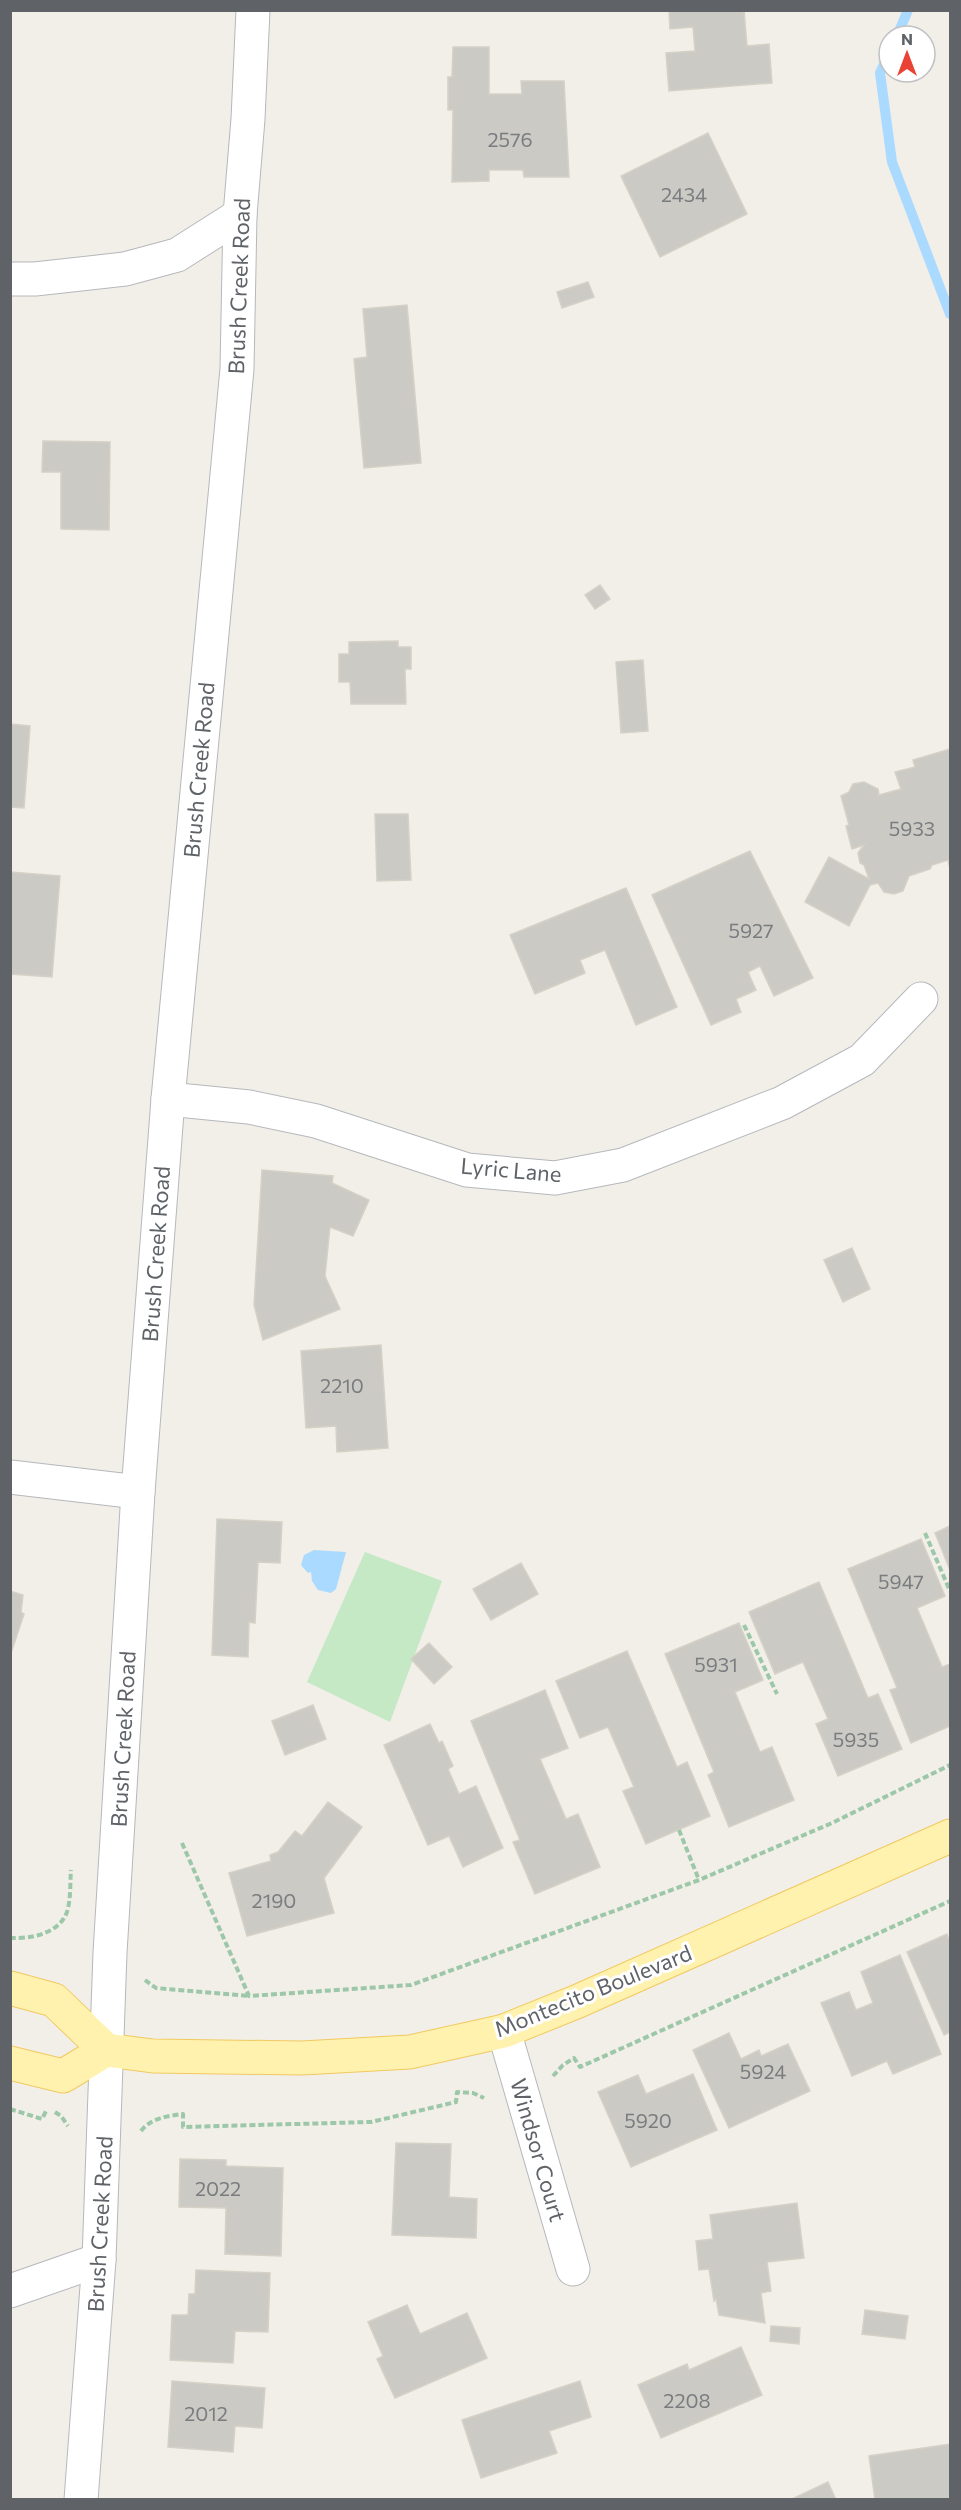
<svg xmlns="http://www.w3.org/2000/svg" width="961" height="2510" font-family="Commissioner,sans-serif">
<rect width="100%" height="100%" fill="#f1efe8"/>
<polygon fill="#c5e8c5" points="365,1552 442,1581 390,1722 307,1682"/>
<polygon fill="#aadaff" points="314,1550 346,1552 336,1589 331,1593 318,1590 312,1581 311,1572 308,1573 301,1565 304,1555"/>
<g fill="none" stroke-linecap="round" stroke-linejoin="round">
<g stroke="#aadaff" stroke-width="10">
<polyline points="897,36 908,10"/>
<polyline points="889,53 880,73 892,162 950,314"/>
</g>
</g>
<g fill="#cccac5" stroke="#d6d1c6" stroke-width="1.5">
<polygon points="654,10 744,10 747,46 769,44 772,83 669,91 666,53 695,51 693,27 670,29 669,11"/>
<polygon points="453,47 489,47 489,94 522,94 521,81 564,81 569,177 524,177 523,170 489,170 489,181 452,182 453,110 448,110 448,77 452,77"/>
<polygon points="708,133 747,214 660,257 621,176"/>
<polygon points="588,282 594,297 562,308 557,292"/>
<polygon points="407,305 421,463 364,468 354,359 367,357 363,309"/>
<polygon points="43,441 110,442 109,530 61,529 61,472 42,472"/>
<polygon points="600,585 610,599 595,609 585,595"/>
<polygon points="398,641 398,647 411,647 411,669 405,669 406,704 351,704 350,682 339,682 339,654 349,654 349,642"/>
<polygon points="643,660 648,731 621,733 616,662"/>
<polygon points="10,724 30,726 24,808 10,807"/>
<polygon points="950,749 950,868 948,860 932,865 930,869 909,876 903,891 894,894 884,892 878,883 870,885 849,926 805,902 829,857 869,879 864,865 860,863 858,853 864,845 852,849 846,826 849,825 841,796 849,792 853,784 864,782 878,789 879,795 901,789 895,772 915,767 913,760"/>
<polygon points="375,814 408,814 411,880 377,881"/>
<polygon points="750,851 813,978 774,996 760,966 748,972 756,990 736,999 741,1012 711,1025 652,895"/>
<polygon points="10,872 60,876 52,977 10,974"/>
<polygon points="626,888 677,1007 636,1025 605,950 580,960 585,973 535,994 510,935"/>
<polygon points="262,1170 333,1176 332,1183 369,1200 353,1236 330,1227 325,1276 340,1309 263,1340 254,1305"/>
<polygon points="852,1248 870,1289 843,1302 824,1260"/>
<polygon points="381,1345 388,1448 337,1452 336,1426 306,1428 301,1351"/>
<polygon points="217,1519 282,1522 280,1563 258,1562 255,1623 249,1622 248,1657 212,1655"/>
<polygon points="950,1526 950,1570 935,1533"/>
<polygon points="921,1539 945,1596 917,1608 942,1667 950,1664 950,1726 911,1743 890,1690 897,1688 848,1569"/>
<polygon points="521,1563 538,1594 491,1620 473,1589"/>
<polygon points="819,1582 868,1698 878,1694 902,1749 838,1776 816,1724 828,1719 803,1662 775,1674 749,1612"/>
<polygon points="10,1591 23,1595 21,1612 24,1614 10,1656"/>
<polygon points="739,1623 763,1680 735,1692 760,1752 772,1747 794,1800 729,1827 708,1775 714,1772 665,1654"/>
<polygon points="429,1643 452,1667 434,1684 411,1659"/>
<polygon points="627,1651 677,1767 687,1762 710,1816 646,1844 623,1791 634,1787 608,1727 580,1738 556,1681"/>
<polygon points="545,1690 568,1748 540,1759 566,1819 578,1814 600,1867 535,1894 513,1842 520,1840 471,1721"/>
<polygon points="313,1705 326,1739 285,1755 272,1721"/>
<polygon points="430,1724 439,1743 442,1741 453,1766 448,1769 459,1794 476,1786 503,1848 463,1867 449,1836 428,1845 384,1745"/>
<polygon points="328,1802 362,1827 324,1878 334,1913 247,1936 229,1873 271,1861 270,1855 278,1852 295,1831 302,1836"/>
<polygon points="947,1934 950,1943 950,2032 944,2035 907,1952"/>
<polygon points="900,1955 941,2054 893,2074 887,2061 852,2076 821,2003 849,1992 856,2010 873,2003 861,1972"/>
<polygon points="729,2033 741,2059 759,2050 761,2056 788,2044 810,2091 729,2128 693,2050"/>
<polygon points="693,2074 717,2130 631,2167 598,2092 638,2075 646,2094"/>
<polygon points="396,2143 451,2144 449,2197 477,2199 476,2238 392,2235"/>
<polygon points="180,2159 226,2160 226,2166 283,2168 281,2256 225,2254 226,2208 179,2207"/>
<polygon points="797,2203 804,2258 767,2262 771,2291 761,2293 765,2323 719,2315 716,2299 714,2301 709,2269 699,2270 696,2241 713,2239 710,2215"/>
<polygon points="196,2270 270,2273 268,2332 235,2331 233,2363 170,2360 172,2315 188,2315 189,2294 195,2294"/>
<polygon points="407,2305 420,2334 467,2313 487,2358 395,2398 377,2359 383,2356 368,2322"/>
<polygon points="865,2310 908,2316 905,2339 862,2334"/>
<polygon points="771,2326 800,2328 799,2344 770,2341"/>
<polygon points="741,2347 762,2395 661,2438 638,2385 687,2364 689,2370"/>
<polygon points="172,2381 265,2388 262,2428 235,2426 233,2452 168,2447"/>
<polygon points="580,2381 591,2417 549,2431 557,2453 481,2478 462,2420"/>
<polygon points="950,2444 950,2500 875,2500 869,2456"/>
<polygon points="828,2482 836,2500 790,2500"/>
</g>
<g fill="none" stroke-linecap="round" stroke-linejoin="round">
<g stroke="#b5b8bc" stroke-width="35">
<g id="minor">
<polyline points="10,279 35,279 125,269 177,255 240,215"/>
<polyline points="168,1099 249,1107 316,1121 467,1170 555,1178 623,1165 782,1103 862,1060 921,999"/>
<polyline points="10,1477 138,1492"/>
<polyline points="504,2031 573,2269"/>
<polyline points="10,2291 99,2260"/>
<polyline points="81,2500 99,2260 110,1953 138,1492 168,1099 237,369 240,215 248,119 253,10"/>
</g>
</g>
<g stroke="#f2c960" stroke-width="35">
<g id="major">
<polyline points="10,1988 54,2000 106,2050"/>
<polyline points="106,2050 153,2056 302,2058 410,2052 504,2031 576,2002 950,1836"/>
<polyline points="10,2063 63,2076 106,2050"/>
</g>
</g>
<g stroke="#9cc7a9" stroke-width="4" stroke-dasharray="6 3" stroke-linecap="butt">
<polyline points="925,1533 950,1591"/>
<polyline points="744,1625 777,1694"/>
<polyline points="679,1830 699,1880"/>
<polyline points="182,1843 249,1996 411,1985 699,1880 832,1823 950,1765"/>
<path d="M10,1938C30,1939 59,1934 67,1912C71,1899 70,1883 71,1870"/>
<polyline points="145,1980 156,1988 249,1996"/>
<polyline points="553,2076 563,2065 574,2058 580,2067 950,1901"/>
<polyline points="10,2109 42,2119 47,2109"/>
<polyline points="55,2112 61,2116 68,2126"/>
<path d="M141,2131C151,2118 167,2116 183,2114V2127L371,2122L456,2102L457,2092L473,2093L484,2098"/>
</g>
<use href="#minor" stroke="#fff" stroke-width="33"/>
<use href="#major" stroke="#fff2af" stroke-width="33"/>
</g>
<g text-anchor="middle" stroke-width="6" stroke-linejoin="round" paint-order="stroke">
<g font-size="20" fill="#7a7d7f">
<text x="510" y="147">2576</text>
<text x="684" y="202">2434</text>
<text x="912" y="836">5933</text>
<text x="751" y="938">5927</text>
<text x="342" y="1393">2210</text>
<text x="901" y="1589">5947</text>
<text x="716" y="1672">5931</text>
<text x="856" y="1747">5935</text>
<text x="274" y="1908">2190</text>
<text x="763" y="2079">5924</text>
<text x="648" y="2128">5920</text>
<text x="218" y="2196">2022</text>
<text x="687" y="2408">2208</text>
<text x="206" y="2421">2012</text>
</g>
<g font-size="22" fill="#5f6368" stroke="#fff">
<text transform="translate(239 286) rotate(-88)" y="8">Brush Creek Road</text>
<text transform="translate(199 770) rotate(-85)" y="8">Brush Creek Road</text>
<text transform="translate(511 1170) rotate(5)" y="8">Lyric Lane</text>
<text transform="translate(156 1254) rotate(-86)" y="8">Brush Creek Road</text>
<text transform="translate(123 1739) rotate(-87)" y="8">Brush Creek Road</text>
<text transform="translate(593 1991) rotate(-22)" y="8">Montecito Boulevard</text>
<text transform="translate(538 2150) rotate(74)" y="8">Windsor Court</text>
<text transform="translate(100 2224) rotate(-87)" y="8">Brush Creek Road</text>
</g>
</g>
<rect width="961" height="2510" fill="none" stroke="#5f6368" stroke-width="24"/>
<g transform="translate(907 54)"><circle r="28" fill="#ffffff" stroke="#bfc1c3" stroke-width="1.5"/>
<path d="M0-4.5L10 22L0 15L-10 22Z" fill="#ea4335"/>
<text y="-9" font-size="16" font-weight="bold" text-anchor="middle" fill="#5f6368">N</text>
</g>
</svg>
